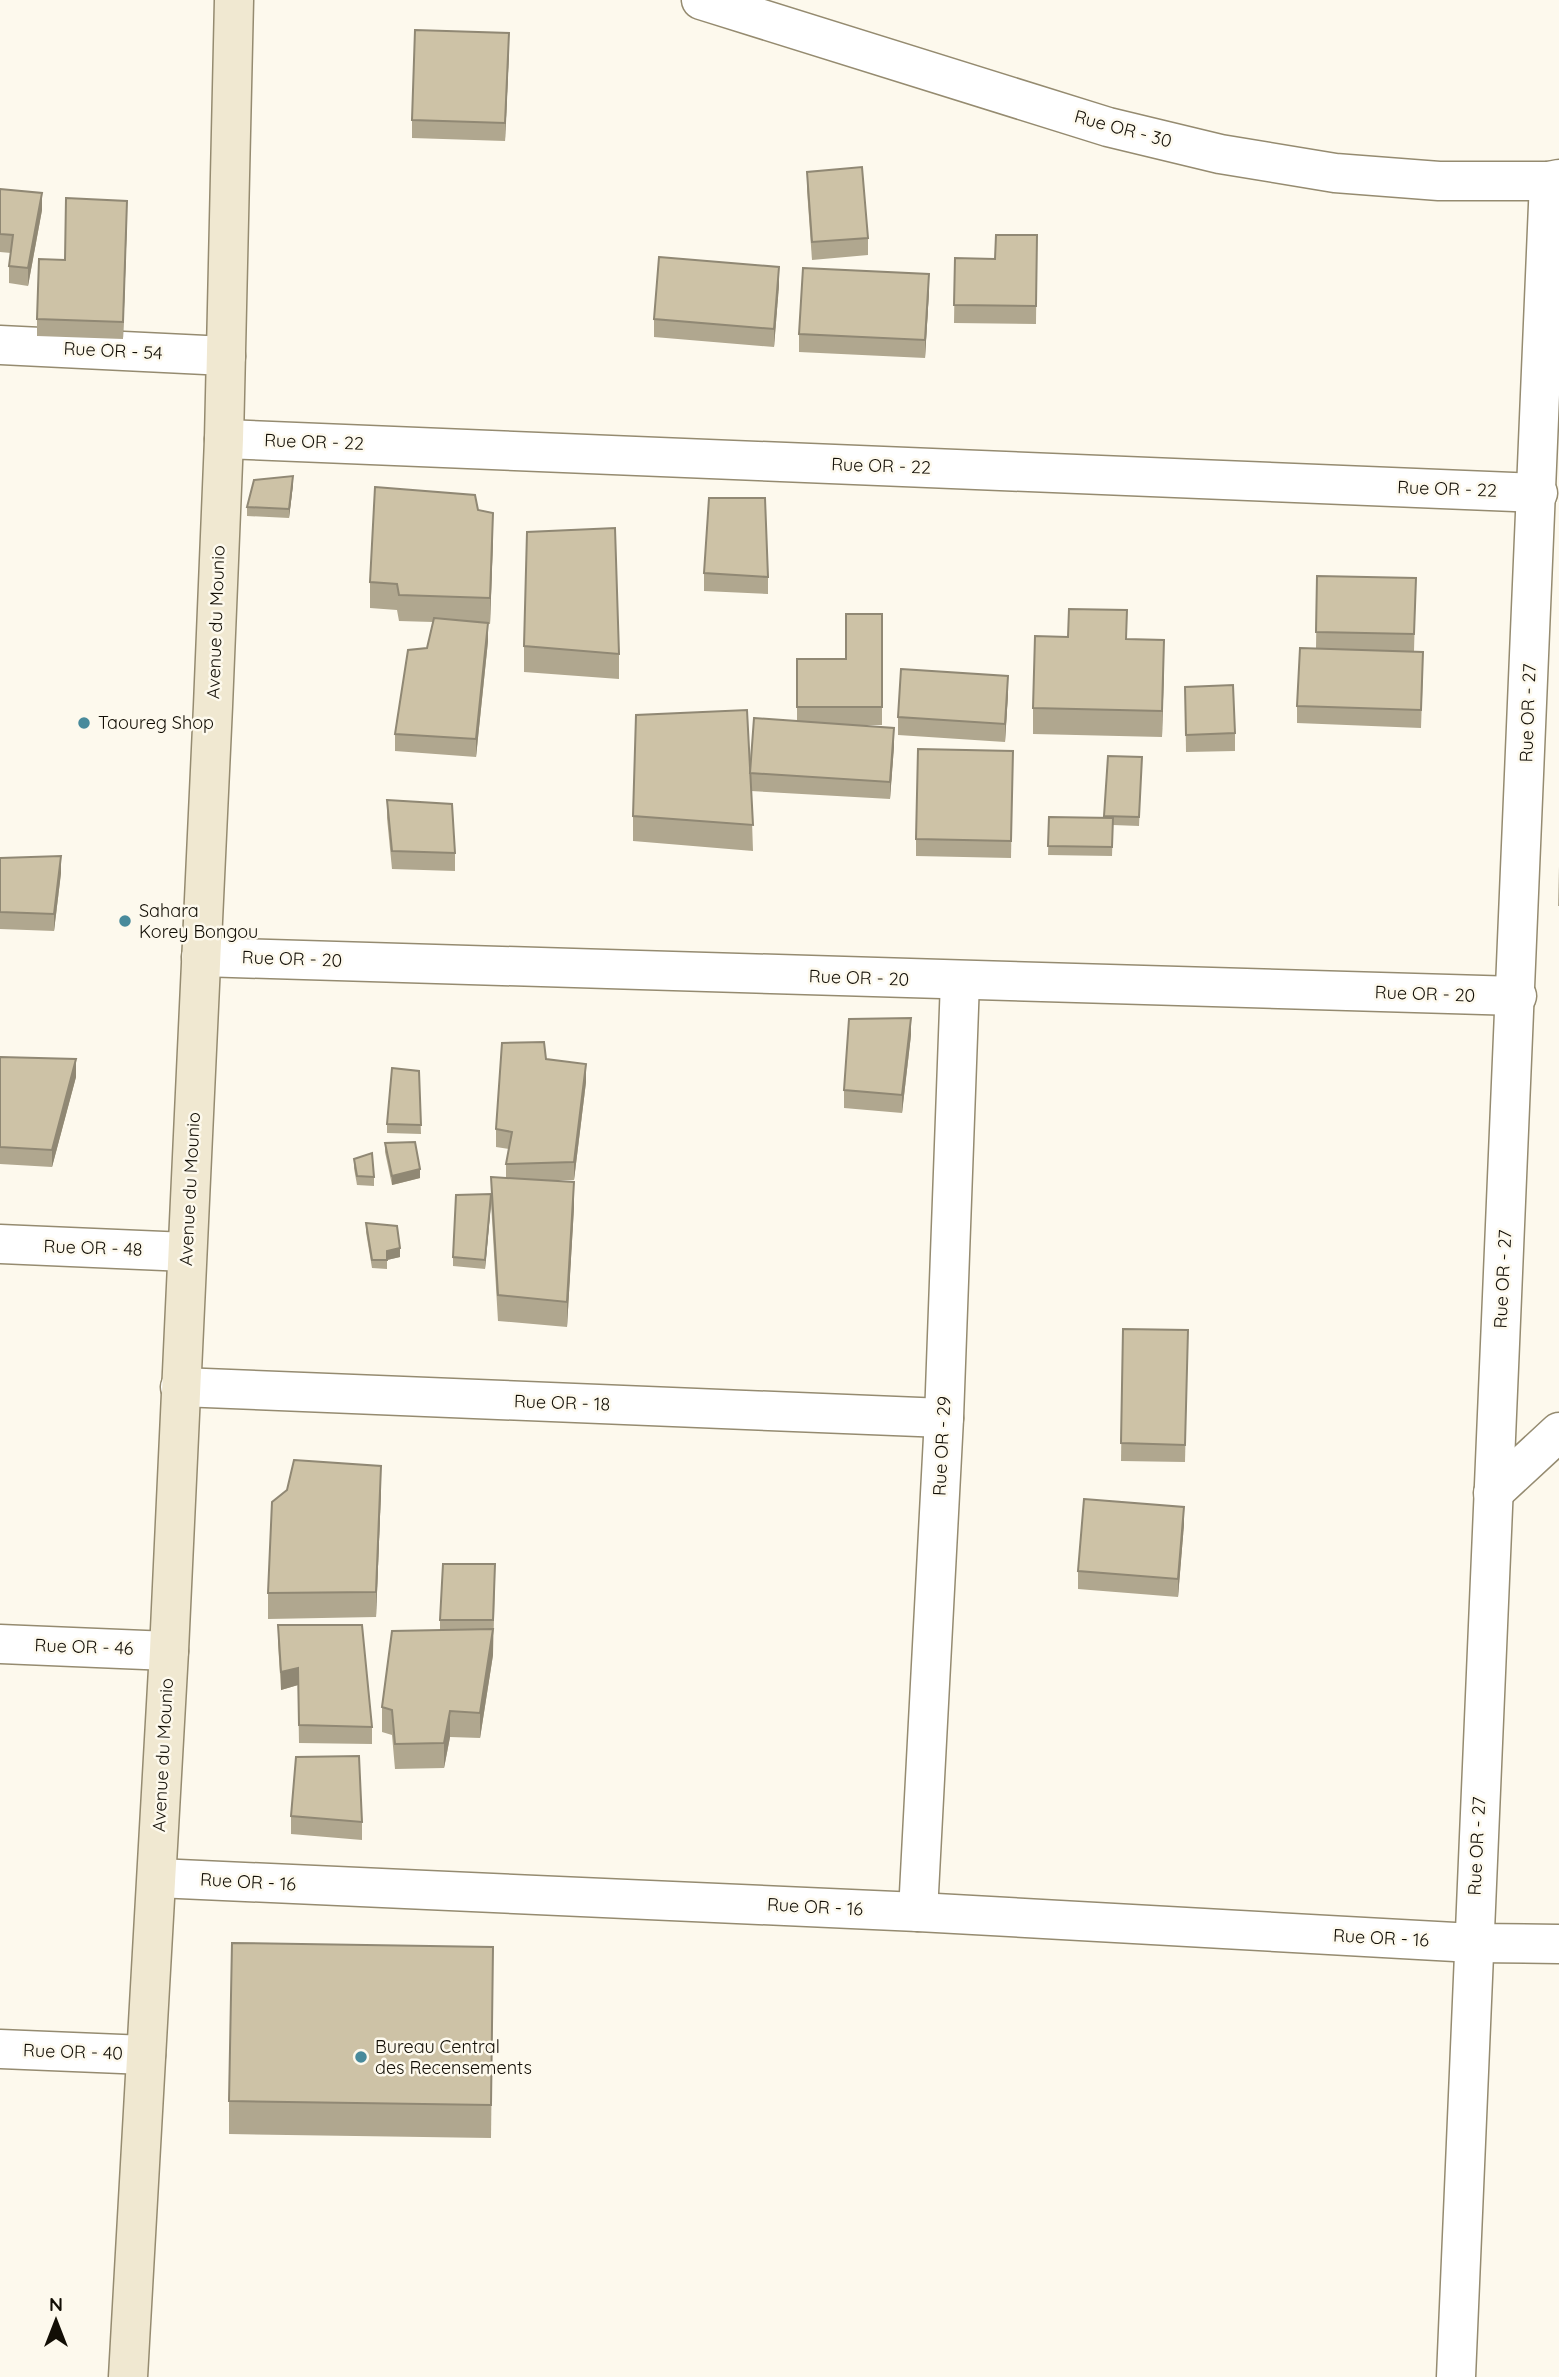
<svg xmlns="http://www.w3.org/2000/svg" width="1559" height="2377" font-family="Quicksand,sans-serif">
<rect width="100%" height="100%" fill="#fdf9ed"/>
<g fill="none" stroke-linecap="round" stroke-linejoin="round">
<g stroke="#958b70" stroke-width="41">
<g id="street">
<polyline points="701,0 1108,127 1220,154 1335,173 1439,181 1549,181 1559,179"/>
<polyline points="0,345 226,356"/>
<polyline points="224,439 1538,493"/>
<polyline points="201,957 1517,996"/>
<polyline points="0,1244 187,1252"/>
<polyline points="180,1387 944,1418"/>
<polyline points="1493,1493 1559,1432"/>
<polyline points="0,1644 169,1651"/>
<polyline points="157,1878 918,1912 1473,1943 1559,1944"/>
<polyline points="918,1912 944,1418 960,981"/>
<polyline points="0,2049 146,2055"/>
<path d="M1456,2377C1484,1645 1522,913 1549,181"/>
</g>
</g>
<g stroke="#958b70" stroke-width="41">
<polyline id="secondary" points="128,2377 169,1651 213,706 224,439 234,0"/>
</g>
<use href="#street" stroke="#fff" stroke-width="38"/>
<use href="#secondary" stroke="#f0e8d1" stroke-width="38"/>
</g>
<g fill="#b0a78f">
<polygon points="509,51 505,141 412,138 412,120"/>
<polygon points="807,172 868,238 868,255 812,260 807,190"/>
<polygon points="0,189 42,210 28,286 9,283 9,266 11,253 0,252"/>
<polygon points="127,218 123,339 37,336 37,319 65,260"/>
<polygon points="1037,235 1036,324 954,323 955,258 995,259"/>
<polygon points="779,285 774,347 654,337 654,319"/>
<polygon points="929,292 925,358 799,352 799,334"/>
<polygon points="293,485 289,518 247,516 247,507"/>
<polygon points="478,510 493,538 490,624 488,624 488,641 476,757 395,751 395,734 427,648 433,622 399,621 397,610 370,608 370,582"/>
<polygon points="704,573 768,577 768,594 704,591"/>
<polygon points="1317,576 1416,578 1414,651 1423,670 1421,728 1297,723 1297,706 1316,648"/>
<polygon points="882,614 882,725 850,725 894,746 890,799 751,791 753,851 633,841 633,816 750,776 754,718 797,721 797,659 846,659"/>
<polygon points="1127,639 1164,665 1162,737 1033,734 1033,708"/>
<polygon points="524,646 619,654 619,679 524,672"/>
<polygon points="1185,687 1235,733 1235,751 1186,752"/>
<polygon points="1008,694 1005,742 898,735 898,717"/>
<polygon points="1013,751 1011,858 916,856 916,839"/>
<polygon points="1108,756 1142,757 1139,826 1113,825 1112,856 1048,855 1049,817 1104,818"/>
<polygon points="387,800 455,853 455,871 392,869 387,818"/>
<polygon points="0,858 61,873 54,931 0,929"/>
<polygon points="1559,866 1559,906 1558,906"/>
<polygon points="911,1035 902,1113 844,1108 844,1090"/>
<polygon points="0,1057 76,1077 52,1167 0,1164"/>
<polygon points="546,1059 586,1082 574,1180 553,1180 574,1207 567,1327 498,1321 491,1203 491,1177 506,1178 506,1164 509,1149 496,1147 496,1129"/>
<polygon points="419,1071 421,1134 387,1133 387,1124"/>
<polygon points="385,1143 420,1178 392,1185 385,1152"/>
<polygon points="354,1159 374,1177 374,1186 357,1185 354,1168"/>
<polygon points="491,1203 485,1269 453,1266 453,1257"/>
<polygon points="366,1223 400,1257 387,1260 387,1269 372,1268 366,1232"/>
<polygon points="1123,1329 1188,1330 1185,1462 1121,1461"/>
<polygon points="287,1490 381,1491 376,1617 268,1619 268,1593"/>
<polygon points="1184,1524 1178,1597 1078,1589 1078,1571"/>
<polygon points="495,1582 493,1655 480,1738 450,1737 444,1768 395,1769 392,1735 382,1732 382,1707 440,1630 440,1620"/>
<polygon points="278,1625 372,1727 372,1744 299,1743 298,1685 281,1690 278,1643"/>
<polygon points="291,1816 362,1822 362,1840 291,1834"/>
<polygon points="493,1980 491,2138 229,2134 229,2101"/>
</g>
<g fill="#908874">
<polygon points="509,33 509,51 505,141 505,123"/>
<polygon points="42,193 42,210 28,286 28,268"/>
<polygon points="127,201 127,218 123,339 123,322"/>
<polygon points="779,267 779,285 774,347 774,329"/>
<polygon points="929,274 929,292 925,358 925,340"/>
<polygon points="293,476 293,485 289,518 289,509"/>
<polygon points="493,513 493,538 490,624 490,598"/>
<polygon points="488,623 488,641 476,757 476,739"/>
<polygon points="1164,640 1164,665 1162,737 1162,711"/>
<polygon points="1008,676 1008,694 1005,742 1005,724"/>
<polygon points="894,728 894,746 890,799 890,782"/>
<polygon points="61,856 61,873 54,931 54,914"/>
<polygon points="911,1018 911,1035 902,1113 902,1095"/>
<polygon points="76,1059 76,1077 52,1167 52,1150"/>
<polygon points="586,1064 586,1082 574,1180 574,1162"/>
<polygon points="420,1169 420,1178 392,1185 392,1176"/>
<polygon points="574,1182 574,1207 567,1327 567,1302"/>
<polygon points="491,1194 491,1203 485,1269 485,1260"/>
<polygon points="400,1248 400,1257 387,1260 387,1251"/>
<polygon points="381,1466 381,1491 376,1617 376,1592"/>
<polygon points="1184,1507 1184,1524 1178,1597 1178,1579"/>
<polygon points="493,1629 493,1655 480,1738 480,1713"/>
<polygon points="298,1668 298,1685 281,1690 281,1672"/>
<polygon points="450,1711 450,1737 444,1768 444,1743"/>
</g>
<g fill="#cdc2a6" stroke="#908874" stroke-width="2">
<polygon points="415,30 509,33 505,123 412,120"/>
<polygon points="862,167 868,238 812,242 807,172"/>
<polygon points="0,189 42,193 28,268 9,266 13,235 0,234"/>
<polygon points="66,198 127,201 123,322 37,319 39,259 65,260"/>
<polygon points="996,235 1037,235 1036,306 954,305 955,258 995,259"/>
<polygon points="659,257 779,267 774,329 654,319"/>
<polygon points="803,268 929,274 925,340 799,334"/>
<polygon points="293,476 289,509 247,507 254,480"/>
<polygon points="375,487 475,495 478,510 493,513 490,598 399,595 397,584 370,582"/>
<polygon points="709,498 765,498 768,577 704,573"/>
<polygon points="615,528 619,654 524,646 527,532"/>
<polygon points="1317,576 1416,578 1414,634 1316,632"/>
<polygon points="1069,609 1127,610 1126,639 1164,640 1162,711 1033,708 1035,636 1068,637"/>
<polygon points="846,614 882,614 882,707 797,707 797,659 846,659"/>
<polygon points="434,618 488,623 476,739 395,734 408,650 427,648"/>
<polygon points="1300,648 1423,652 1421,710 1297,706"/>
<polygon points="901,669 1008,676 1005,724 898,717"/>
<polygon points="1233,685 1235,733 1186,735 1185,687"/>
<polygon points="747,710 753,825 633,816 636,715"/>
<polygon points="754,718 894,728 890,782 750,773"/>
<polygon points="918,749 1013,751 1011,841 916,839"/>
<polygon points="1108,756 1142,757 1139,817 1104,816"/>
<polygon points="387,800 452,804 455,853 392,851"/>
<polygon points="1049,817 1113,818 1112,847 1048,846"/>
<polygon points="61,856 54,914 0,912 0,858"/>
<polygon points="911,1018 902,1095 844,1090 849,1019"/>
<polygon points="544,1042 546,1059 586,1064 574,1162 506,1164 512,1132 496,1129 502,1043"/>
<polygon points="0,1057 76,1059 52,1150 0,1147"/>
<polygon points="392,1068 419,1071 421,1125 387,1124"/>
<polygon points="415,1142 420,1169 392,1176 385,1143"/>
<polygon points="372,1153 374,1177 357,1176 354,1159"/>
<polygon points="491,1177 574,1182 567,1302 498,1295"/>
<polygon points="491,1194 485,1260 453,1257 456,1195"/>
<polygon points="366,1223 397,1226 400,1248 387,1251 387,1260 372,1260"/>
<polygon points="1123,1329 1188,1330 1185,1445 1121,1443"/>
<polygon points="294,1460 381,1466 376,1592 268,1593 272,1502 287,1490"/>
<polygon points="1084,1499 1184,1507 1178,1579 1078,1571"/>
<polygon points="443,1564 495,1564 493,1620 440,1620"/>
<polygon points="278,1625 362,1625 372,1727 299,1725 298,1668 281,1672"/>
<polygon points="493,1629 480,1713 450,1711 444,1743 395,1744 392,1710 382,1707 392,1631"/>
<polygon points="359,1756 362,1822 291,1816 296,1757"/>
<polygon points="232,1943 493,1947 491,2105 229,2101"/>
</g>
<g fill="#488a9b" stroke="#fdf9ed" stroke-width="2.5">
<circle cx="84" cy="723" r="7"/>
<circle cx="125" cy="921" r="7"/>
<circle cx="361" cy="2057" r="7"/>
</g>
<g text-anchor="middle" stroke-width="5" stroke-linejoin="round" paint-order="stroke">
<g font-size="18" fill="#120e05" stroke="#fdf9ed">
<text transform="translate(1123 129) rotate(15)" y="6">Rue OR - 30</text>
<text transform="translate(113 351) rotate(3)" y="6">Rue OR - 54</text>
<text transform="translate(314 442) rotate(2)" y="6">Rue OR - 22</text>
<text transform="translate(881 466) rotate(2)" y="6">Rue OR - 22</text>
<text transform="translate(1447 489) rotate(2)" y="6">Rue OR - 22</text>
<text transform="translate(216 622) rotate(-88)" y="6">Avenue du Mounio</text>
<text transform="translate(1528 713) rotate(-88)" y="6">Rue OR - 27</text>
<text transform="translate(292 959) rotate(2)" y="6">Rue OR - 20</text>
<text transform="translate(859 978) rotate(2)" y="6">Rue OR - 20</text>
<text transform="translate(1425 994) rotate(2)" y="6">Rue OR - 20</text>
<text transform="translate(190 1189) rotate(-87)" y="6">Avenue du Mounio</text>
<text transform="translate(93 1248) rotate(2)" y="6">Rue OR - 48</text>
<text transform="translate(1503 1279) rotate(-87)" y="6">Rue OR - 27</text>
<text transform="translate(562 1403) rotate(2)" y="6">Rue OR - 18</text>
<text transform="translate(942 1446) rotate(-87)" y="6">Rue OR - 29</text>
<text transform="translate(84 1647) rotate(2)" y="6">Rue OR - 46</text>
<text transform="translate(163 1755) rotate(-87)" y="6">Avenue du Mounio</text>
<text transform="translate(1477 1846) rotate(-87)" y="6">Rue OR - 27</text>
<text transform="translate(248 1882) rotate(3)" y="6">Rue OR - 16</text>
<text transform="translate(815 1907) rotate(3)" y="6">Rue OR - 16</text>
<text transform="translate(1381 1938) rotate(3)" y="6">Rue OR - 16</text>
<text transform="translate(73 2052) rotate(2)" y="6">Rue OR - 40</text>
</g>
<g font-size="18" fill="#120e05" stroke="#fdf9ed" text-anchor="start">
<text x="98" y="729">Taoureg Shop</text>
<text x="139" y="917">Sahara<tspan x="139" dy="21">Korey Bongou</tspan></text>
<text x="375" y="2053">Bureau Central<tspan x="375" dy="21">des Recensements</tspan></text>
</g>
</g>
<g transform="translate(56 2321)" stroke="#fdf9ed" stroke-width="5" paint-order="stroke">
<path d="M0-5L12 26L0 18L-12 26Z" fill="#120e05"/>
<text y="-10" font-size="19" font-weight="bold" text-anchor="middle" fill="#120e05">N</text>
</g>
</svg>
